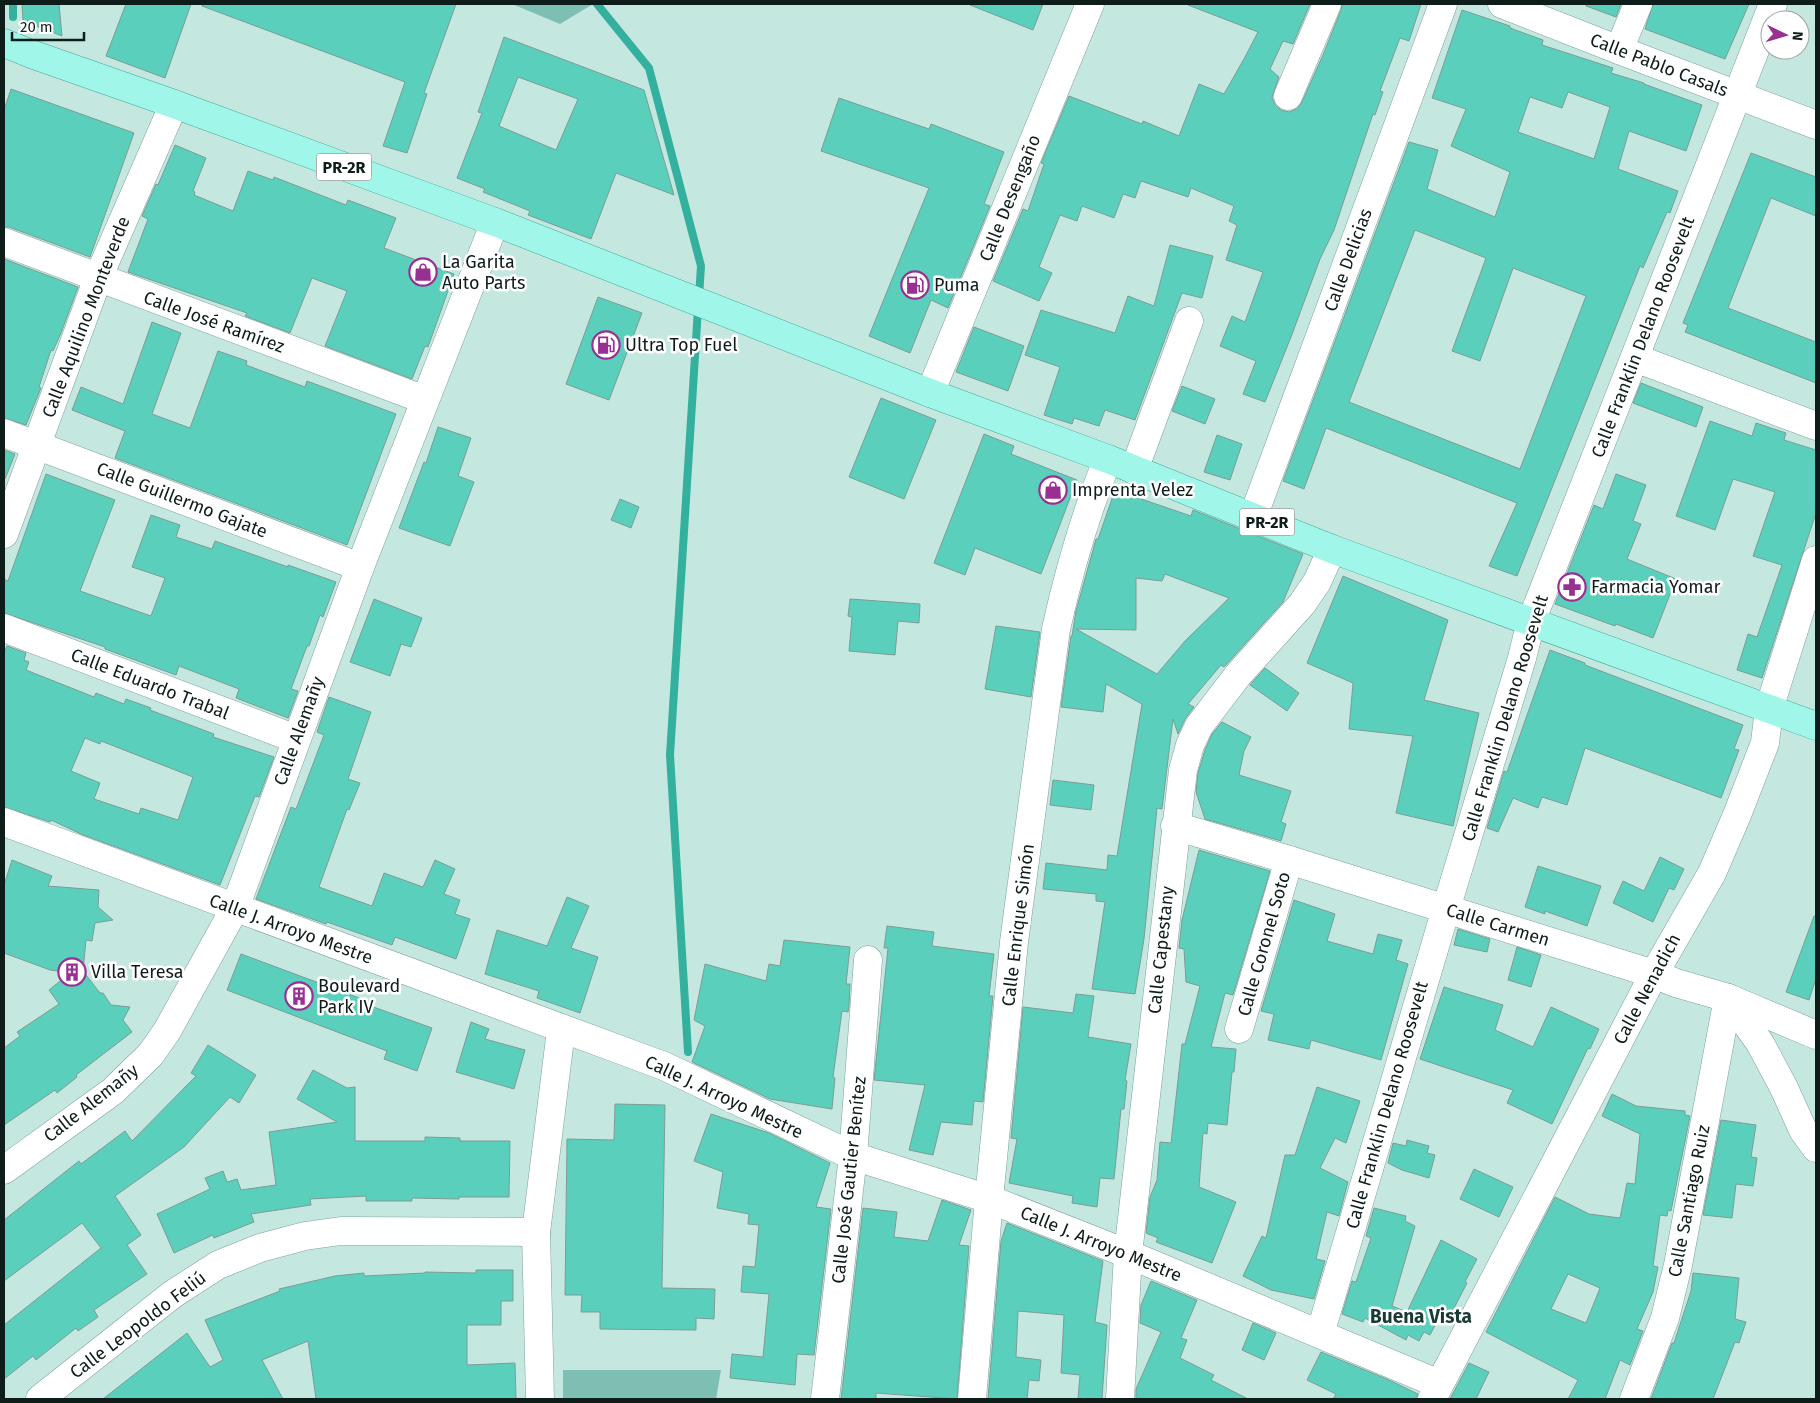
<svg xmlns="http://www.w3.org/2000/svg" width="1820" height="1403" font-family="'Fira Sans',sans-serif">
<rect width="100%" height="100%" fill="#c4e8e0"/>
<g fill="#7dc0b3">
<polygon points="512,4 593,4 560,24"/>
<polygon points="563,1370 721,1370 716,1399 563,1399"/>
</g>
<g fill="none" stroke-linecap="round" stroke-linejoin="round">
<g stroke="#34b09e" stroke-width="8">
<polyline points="13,4 13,17"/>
<polyline points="597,4 649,68 701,266 699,297"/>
<polyline points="688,1052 670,755 698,308"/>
</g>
</g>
<g fill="#59cfbc" stroke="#7b9d96" fill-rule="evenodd">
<polygon points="22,4 59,4 62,36 23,21"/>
<polygon points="126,4 191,4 165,78 106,56"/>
<polygon points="202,4 456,4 424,93 427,94 407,153 383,146 405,82 202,6"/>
<polygon points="971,4 1043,4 1033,30 970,5"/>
<polygon points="1188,4 1310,4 1293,44 1283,41 1270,69 1279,77 1272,97 1275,105 1281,110 1289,112 1297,109 1302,102 1323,55 1341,10 1342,4 1421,4 1409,41 1400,38 1380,91 1383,92 1375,115 1373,114 1334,230 1320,259 1291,337 1265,402 1243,394 1256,361 1220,346 1232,316 1245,322 1263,272 1226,260 1237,225 1229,221 1234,206 1191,188 1188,197 1141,181 1135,198 1123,194 1114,218 1082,206 1077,221 1060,215 1039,267 1052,273 1039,301 993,281 1023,209 1028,211 1044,164 1041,163 1069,96 1142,124 1143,121 1179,136 1199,84 1224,94 1245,57 1258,32 1188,5"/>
<polygon points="1586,4 1621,4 1616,17 1586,6"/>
<polygon points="1653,4 1749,4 1725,59 1645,29"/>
<path d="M1462,10L1510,26V28L1543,40L1542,45L1613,68L1611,73L1644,83V84L1702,105L1686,151L1629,131L1618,169L1678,191L1670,213L1667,212L1643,268L1640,266L1517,576L1489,566L1517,503L1326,428L1304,489L1283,481L1409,142L1438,150L1427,189L1495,217L1510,172L1451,146L1466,109L1432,98ZM1568,92L1610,107L1594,159L1518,132L1530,97L1562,108ZM1415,230L1486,258L1452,351L1480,361L1513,268L1586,296L1520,469L1349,402Z"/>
<path d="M504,37L644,90L674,195L616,173L591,239L528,215L530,211L483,192L485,189L457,178L482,113L478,112ZM518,77L578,99L556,150L499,126Z"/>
<polygon points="11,89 134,133 90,257 9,227 4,227 4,110"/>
<polygon points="839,98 929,129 931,124 1004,152 984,204 990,206 948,308 931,300 910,353 869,336 929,188 821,151"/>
<polygon points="175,145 206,158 193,191 195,192 194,195 233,211 248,171 273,180 274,177 346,205 348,200 396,218 384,248 454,274 428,347 425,346 412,379 325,346 347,291 312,278 290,333 245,316 247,313 128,272 148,219 142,216 156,184 158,185"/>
<polygon points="1751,153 1816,177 1816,216 1771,198 1728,308 1816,342 1816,383 1685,332 1688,325 1683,323"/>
<polygon points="1170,245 1213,256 1202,298 1182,293 1135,420 1105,410 1099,426 1074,418 1072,424 1044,415 1060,367 1025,355 1041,310 1115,333 1128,296 1154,306"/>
<polygon points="4,259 78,287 61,333 53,351 51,350 39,387 41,388 26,425 4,418"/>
<polygon points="598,297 642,313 609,400 566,384"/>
<polygon points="152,322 181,333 152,414 190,428 218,351 247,361 246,365 305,387 307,381 396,414 347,545 115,458 125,431 72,410 81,387 123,404"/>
<polygon points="974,327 1024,346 1008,391 956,372"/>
<polygon points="1641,383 1703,407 1696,427 1633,403"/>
<polygon points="1182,386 1215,399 1205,424 1172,411"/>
<polygon points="881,398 936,420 904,499 849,477"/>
<polygon points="1710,421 1752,436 1756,423 1786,433 1784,440 1816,450 1816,513 1762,678 1737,670 1748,634 1757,637 1782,565 1753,556 1775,492 1733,479 1715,530 1676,516"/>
<polygon points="438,427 471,438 458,476 474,482 450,546 399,528 424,462 426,463"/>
<polygon points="984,434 1014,446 1011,454 1077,480 1041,574 975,548 965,575 934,563"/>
<polygon points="1217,435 1242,444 1230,480 1204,472"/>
<polygon points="4,450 15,454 5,479 4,478"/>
<polygon points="46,474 115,500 80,591 151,616 165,578 132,567 151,515 180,525 176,537 212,549 215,541 288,567 288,565 336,582 323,617 320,615 309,646 307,646 291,689 298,691 288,718 236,698 239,689 179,666 176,675 105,649 105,647 4,613 4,579 8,581"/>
<polygon points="1616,474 1646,485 1633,521 1641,524 1627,559 1676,579 1653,638 1616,624 1615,626 1555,604 1594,505 1603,509"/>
<path d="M1115,490L1191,516L1193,510L1303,554L1283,602L1224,667L1221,665L1188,704L1194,707L1185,719L1178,734L1173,719L1162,809L1157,808L1144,939L1135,994L1092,989L1105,902L1096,901V894L1043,889L1046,863L1107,870L1108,855L1117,856L1142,704L1106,684L1103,712L1061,707L1071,636H1072L1076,611L1096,539H1098ZM1165,574L1229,598L1185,641L1157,674L1076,629L1136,630V578L1162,581Z"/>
<polygon points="620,499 639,507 631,528 611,520"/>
<polygon points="1343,576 1448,620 1424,700 1479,713 1453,826 1396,813 1413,736 1349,729 1353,683 1307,663"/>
<polygon points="374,599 422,618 411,647 401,644 390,676 350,662"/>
<polygon points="850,599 920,604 919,623 898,621 895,655 849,651 852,617 848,616"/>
<polygon points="996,626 1040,632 1031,697 985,689"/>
<path d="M7,646L26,653L24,660L29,662L26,670L94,697L96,693L124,704L126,699L151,708L150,710L214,734L213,737L274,757L259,797L255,796L220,885L83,835L51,820L50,822L4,807V652ZM85,738L100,744L101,741L193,777L178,820L141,808L139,814L94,799L100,783L71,771Z"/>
<polygon points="1550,650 1585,663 1585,665 1743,725 1734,749 1739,750 1721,798 1585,748 1567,805 1542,797 1538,808 1513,798 1498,832 1487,828 1504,771 1507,772"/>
<polygon points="1265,668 1299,693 1287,711 1250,685"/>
<polygon points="329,697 371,712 348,779 360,783 349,810 347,809 319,887 372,906 384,873 423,887 435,860 455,869 444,894 460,900 455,914 470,919 456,959 395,937 392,945 327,922 326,924 256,899 291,807 296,809 324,735 317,732"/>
<polygon points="1222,722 1251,737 1244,751 1239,775 1291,791 1281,822 1286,824 1281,841 1205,819 1196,792 1198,773 1205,750 1212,734"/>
<polygon points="1053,780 1094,785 1091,810 1050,805"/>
<polygon points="1199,850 1270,871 1233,995 1225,993 1211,1047 1236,1049 1234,1072 1232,1072 1227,1125 1208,1123 1207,1134 1203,1133 1199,1187 1236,1202 1212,1263 1156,1242 1158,1238 1146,1233 1150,1197 1157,1180 1160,1142 1171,1143 1182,1044 1185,1044 1200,986 1186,982 1184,949 1179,948 1182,920"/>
<polygon points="1660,857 1684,869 1674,890 1669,888 1653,922 1613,903 1623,881 1644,891"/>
<polygon points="12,860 52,876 48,886 99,890 98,907 113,920 95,923 92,941 86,940 83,971 100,993 103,993 111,1005 130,1007 123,1020 132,1032 76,1075 77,1077 57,1093 55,1090 4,1125 4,1048 20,1036 17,1032 59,1004 49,990 70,973 50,970 4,953 4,885"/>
<polygon points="1538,866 1601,886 1587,926 1545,911 1545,914 1525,907"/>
<polygon points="567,897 589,906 571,948 598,957 580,1013 537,998 539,991 485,974 497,930 547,946"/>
<polygon points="1294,900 1335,914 1327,941 1373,954 1378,934 1402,940 1396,960 1408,964 1381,1060 1311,1040 1309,1049 1268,1040 1274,1014 1261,1011"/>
<polygon points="1814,916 1816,916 1816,979 1809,1000 1786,992"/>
<polygon points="887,926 934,932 932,946 994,954 989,996 993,996 983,1102 974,1101 972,1125 941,1122 933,1155 909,1150 925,1085 874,1080 888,948 884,948"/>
<polygon points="1458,929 1490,939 1487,952 1454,945"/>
<polygon points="784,940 850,947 846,984 850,984 849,1006 848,1012 842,1011 833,1077 835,1078 832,1109 770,1099 692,1062 705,1026 694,1020 705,964 766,981 769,964 780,966"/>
<polygon points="1517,947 1541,955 1531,987 1508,980"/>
<polygon points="241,954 370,1002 368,1005 432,1028 417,1071 384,1059 387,1051 227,990"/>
<polygon points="1444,987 1503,1005 1495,1030 1533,1047 1551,1007 1599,1029 1590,1049 1588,1048 1552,1124 1507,1103 1513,1090 1420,1059"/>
<polygon points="1076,994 1094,996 1088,1037 1131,1044 1125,1080 1127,1081 1124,1109 1121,1109 1114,1179 1100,1178 1097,1207 1072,1203 1073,1196 1009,1183 1017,1139 1011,1138 1023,1007 1073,1013"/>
<polygon points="471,1022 489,1029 485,1039 525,1050 514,1089 456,1072"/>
<polygon points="208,1045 256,1075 239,1103 230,1097 184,1147 115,1196 141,1235 127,1245 147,1274 94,1310 98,1317 78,1331 76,1328 36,1360 33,1356 4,1379 4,1325 101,1248 82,1223 4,1281 4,1220 79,1161 81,1164 125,1131 132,1141 196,1076 191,1073"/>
<polygon points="313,1070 347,1088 355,1087 355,1141 425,1141 425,1137 460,1138 460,1141 510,1141 509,1197 459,1197 459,1199 412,1198 412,1201 366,1201 366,1196 310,1199 311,1205 251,1214 254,1222 214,1238 213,1235 174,1253 157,1214 210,1189 205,1178 223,1171 227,1182 237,1179 241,1190 276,1185 269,1132 337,1122 297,1099"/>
<polygon points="1317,1087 1360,1101 1346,1143 1335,1138 1320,1168 1348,1182 1339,1216 1327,1212 1316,1259 1325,1261 1314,1299 1271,1290 1243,1276 1262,1236 1266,1238 1285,1155 1295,1155"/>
<path d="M1612,1094L1636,1106L1685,1111V1115L1690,1116L1671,1211L1668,1210L1667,1216L1660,1215L1653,1266L1658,1267L1653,1292L1637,1329L1643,1331L1630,1365L1620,1360L1605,1399H1568L1578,1380L1486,1332L1555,1197L1589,1214L1620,1218L1627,1183L1635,1184L1640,1134L1602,1116ZM1568,1274L1600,1288L1586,1323L1551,1309Z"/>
<polygon points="615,1104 665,1105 662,1288 715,1289 714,1319 696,1318 696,1330 600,1329 600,1312 581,1312 582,1295 565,1295 567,1139 614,1140"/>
<polygon points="711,1114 769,1133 830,1163 816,1207 831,1209 814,1355 797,1354 795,1385 730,1378 732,1354 763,1357 769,1294 741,1292 743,1266 755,1267 759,1225 748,1224 749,1214 717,1208 723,1172 694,1161"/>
<polygon points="1721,1120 1756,1125 1751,1157 1757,1158 1753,1186 1736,1184 1732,1218 1703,1215"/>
<polygon points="1407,1140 1429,1146 1427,1153 1435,1155 1429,1178 1402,1170 1388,1163 1393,1143 1406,1146"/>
<polygon points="1474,1169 1513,1187 1499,1217 1460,1199"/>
<polygon points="942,1200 971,1210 959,1245 969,1246 957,1399 876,1393 876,1399 841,1399 863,1208 897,1212 894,1237 928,1241"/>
<polygon points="1374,1208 1406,1216 1405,1221 1415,1226 1392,1306 1407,1312 1441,1240 1477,1259 1465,1282 1467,1283 1451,1314 1443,1310 1430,1335 1424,1332 1419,1341 1408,1335 1406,1340 1365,1318 1363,1322 1342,1314 1352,1281 1356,1282 1371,1238 1366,1236"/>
<polygon points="1007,1223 1103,1261 1095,1322 1107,1325 1102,1399 1078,1399 1080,1375 1061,1373 1064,1315 1018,1311 1016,1357 1041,1360 1039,1381 1029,1380 1027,1399 988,1399 1001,1241"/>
<polygon points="476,1270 513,1270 513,1301 501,1301 501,1325 467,1325 467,1365 515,1363 516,1399 316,1399 308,1341 262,1360 283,1399 103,1399 187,1333 210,1367 223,1360 205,1320 280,1291 279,1289 335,1276 364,1273 364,1276 425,1273 425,1272 476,1273"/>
<polygon points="1693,1273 1739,1278 1735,1319 1746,1322 1739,1343 1735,1342 1713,1399 1651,1399 1672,1343 1674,1343 1691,1291"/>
<polygon points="1151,1281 1197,1300 1181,1338 1187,1340 1180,1358 1214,1375 1211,1380 1248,1399 1136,1399 1136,1389 1161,1332 1140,1323 1141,1305"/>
<polygon points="1253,1323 1276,1333 1264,1360 1242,1350"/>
<polygon points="1321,1352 1389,1380 1418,1394 1416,1399 1333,1399 1336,1394 1307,1380"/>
<polygon points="1469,1363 1489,1372 1476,1399 1450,1399"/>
</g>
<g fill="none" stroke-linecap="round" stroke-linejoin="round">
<g stroke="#7ea19a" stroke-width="29">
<g id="minor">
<polyline points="1502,4 1619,50 1816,125"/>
<polyline points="1619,50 1638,4"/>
<polyline points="1288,96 1327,4"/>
<polyline points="4,242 425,400"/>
<polyline points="1635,358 1816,426"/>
<polyline points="930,393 1090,4"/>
<polyline points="4,433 360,567"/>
<polyline points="1134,470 1189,321"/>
<polyline points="1253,517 1443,4"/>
<polyline points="4,534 98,278 174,104"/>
<polyline points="4,628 296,739"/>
<polyline points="4,822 664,1066 853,1156 989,1199 1128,1254 1439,1384"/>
<polyline points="1175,826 1289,860 1654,974 1676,983 1728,998 1816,1035"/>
<polyline points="1728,998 1760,1043 1784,1088 1803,1130 1816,1148"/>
<polyline points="1239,1029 1289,860"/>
<polyline points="4,1170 113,1091 151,1054 167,1031 235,908 360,567 495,222"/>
<polyline points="1320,1334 1446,909 1522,658 1531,622 1773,4"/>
<polyline points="40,1399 173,1294 218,1265 260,1248 305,1236 341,1231 536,1232"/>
<polyline points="540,1399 536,1232 561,1030"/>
<polyline points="825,1399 853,1156 868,960"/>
<path d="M972,1399L989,1199L1014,942L1056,629C1069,571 1085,514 1108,459"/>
<polyline points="1120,1399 1128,1254 1183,770 1190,745 1199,726 1238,675 1302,604 1317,582 1332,549"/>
<polyline points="1432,1399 1654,974 1712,873 1737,815 1765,743 1769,709 1816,560"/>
<polyline points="1634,1399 1665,1318 1678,1265 1728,998"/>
</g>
</g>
<g stroke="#44a696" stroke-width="29">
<polyline id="primary" points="4,43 34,55 174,104 495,222 930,393 1108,459 1332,549 1816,726"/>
</g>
<use href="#minor" stroke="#fff" stroke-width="28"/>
<use href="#primary" stroke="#a0f6e8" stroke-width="28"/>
</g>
<defs>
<g id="shop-ring" transform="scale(1.4375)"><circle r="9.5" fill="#fff" stroke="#992f92" stroke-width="1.5"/><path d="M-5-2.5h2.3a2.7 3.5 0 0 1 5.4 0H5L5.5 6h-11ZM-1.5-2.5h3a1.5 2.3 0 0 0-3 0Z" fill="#992f92"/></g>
<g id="fuel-ring" transform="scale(1.4375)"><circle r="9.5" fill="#fff" stroke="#992f92" stroke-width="1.5"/><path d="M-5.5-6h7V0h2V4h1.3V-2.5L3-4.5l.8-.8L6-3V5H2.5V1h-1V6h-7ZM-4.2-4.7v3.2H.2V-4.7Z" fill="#992f92"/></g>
<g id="pharmacy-ring" transform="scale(1.4375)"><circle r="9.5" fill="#fff" stroke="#992f92" stroke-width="1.5"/><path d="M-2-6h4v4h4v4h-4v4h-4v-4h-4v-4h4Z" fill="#992f92"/></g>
<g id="building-ring" transform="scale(1.4375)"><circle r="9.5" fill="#fff" stroke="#992f92" stroke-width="1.5"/><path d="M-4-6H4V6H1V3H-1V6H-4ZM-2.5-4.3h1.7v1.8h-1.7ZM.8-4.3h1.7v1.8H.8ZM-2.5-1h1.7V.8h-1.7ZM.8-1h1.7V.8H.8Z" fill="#992f92"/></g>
</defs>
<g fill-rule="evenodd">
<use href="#shop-ring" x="423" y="272"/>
<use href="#fuel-ring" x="915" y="285"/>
<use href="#fuel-ring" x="606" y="345"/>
<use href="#shop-ring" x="1053" y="490"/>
<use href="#pharmacy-ring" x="1572" y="587"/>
<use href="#building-ring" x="72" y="972"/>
<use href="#building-ring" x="299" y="996"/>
</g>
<g text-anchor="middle" stroke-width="5" stroke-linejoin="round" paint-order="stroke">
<g fill="#fff" stroke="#57615f" stroke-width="1">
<rect x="316.5" y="153.5" width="55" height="27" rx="4"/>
<rect x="1239.5" y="508.5" width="55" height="27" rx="4"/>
</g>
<g font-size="16" font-weight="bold" fill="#0f1d1a">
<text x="344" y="173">PR-2R</text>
<text x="1267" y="528">PR-2R</text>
</g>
<g font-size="18" fill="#0f1d1a" stroke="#fff">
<text transform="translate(1659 65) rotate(21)" y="6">Calle Pablo Casals</text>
<text transform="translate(1010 198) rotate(-68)" y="6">Calle Desengaño</text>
<text transform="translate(1348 260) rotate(-70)" y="6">Calle Delicias</text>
<text transform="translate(86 317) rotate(-69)" y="6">Calle Aquilino Monteverde</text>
<text transform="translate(214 322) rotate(20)" y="6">Calle José Ramírez</text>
<text transform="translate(1643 337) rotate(-69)" y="6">Calle Franklin Delano Roosevelt</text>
<text transform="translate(182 500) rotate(21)" y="6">Calle Guillermo Gajate</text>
<text transform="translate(150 684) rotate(21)" y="6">Calle Eduardo Trabal</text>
<text transform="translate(1505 718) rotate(-73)" y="6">Calle Franklin Delano Roosevelt</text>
<text transform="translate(299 731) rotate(-70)" y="6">Calle Alemañy</text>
<text transform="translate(1018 925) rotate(-83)" y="6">Calle Enrique Simón</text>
<text transform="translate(1498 925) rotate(17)" y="6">Calle Carmen</text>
<text transform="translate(291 929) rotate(20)" y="6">Calle J. Arroyo Mestre</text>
<text transform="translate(1264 944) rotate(-74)" y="6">Calle Coronel Soto</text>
<text transform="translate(1161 950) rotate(-84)" y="6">Calle Capestany</text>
<text transform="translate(1647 989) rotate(-62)" y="6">Calle Nenadich</text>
<text transform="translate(724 1097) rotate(25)" y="6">Calle J. Arroyo Mestre</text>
<text transform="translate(91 1103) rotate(-38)" y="6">Calle Alemañy</text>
<text transform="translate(1387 1105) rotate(-74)" y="6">Calle Franklin Delano Roosevelt</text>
<text transform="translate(849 1180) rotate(-84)" y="6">Calle José Gautier Benítez</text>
<text transform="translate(1689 1201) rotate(-79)" y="6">Calle Santiago Ruiz</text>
<text transform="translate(1101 1244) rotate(22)" y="6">Calle J. Arroyo Mestre</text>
<text transform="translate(138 1325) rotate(-37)" y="6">Calle Leopoldo Feliú</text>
</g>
<g font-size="18" fill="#0f1d1a" stroke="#fff" text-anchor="start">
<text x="442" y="268">La Garita<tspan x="442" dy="21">Auto Parts</tspan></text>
<text x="934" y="291">Puma</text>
<text x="625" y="351">Ultra Top Fuel</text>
<text x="1072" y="496">Imprenta Velez</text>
<text x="1591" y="593">Farmacia Yomar</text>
<text x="91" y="978">Villa Teresa</text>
<text x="318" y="992">Boulevard<tspan x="318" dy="21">Park IV</tspan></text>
</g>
<g font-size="19" font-weight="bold" fill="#1a3a35" stroke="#fff">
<text x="1421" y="1323">Buena Vista</text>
</g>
</g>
<rect width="1820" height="1403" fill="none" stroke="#0f1d1a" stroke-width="10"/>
<g transform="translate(1785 35) rotate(95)"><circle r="24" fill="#ffffff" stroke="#9fa5a3"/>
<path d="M0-4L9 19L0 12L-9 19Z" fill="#992f92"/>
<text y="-8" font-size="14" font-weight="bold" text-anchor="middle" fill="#0f1d1a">N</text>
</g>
<path d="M12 32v8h72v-8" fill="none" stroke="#0f1d1a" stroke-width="2.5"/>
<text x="20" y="32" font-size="15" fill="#0f1d1a" stroke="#ffffff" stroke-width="4" paint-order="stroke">20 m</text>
</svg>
